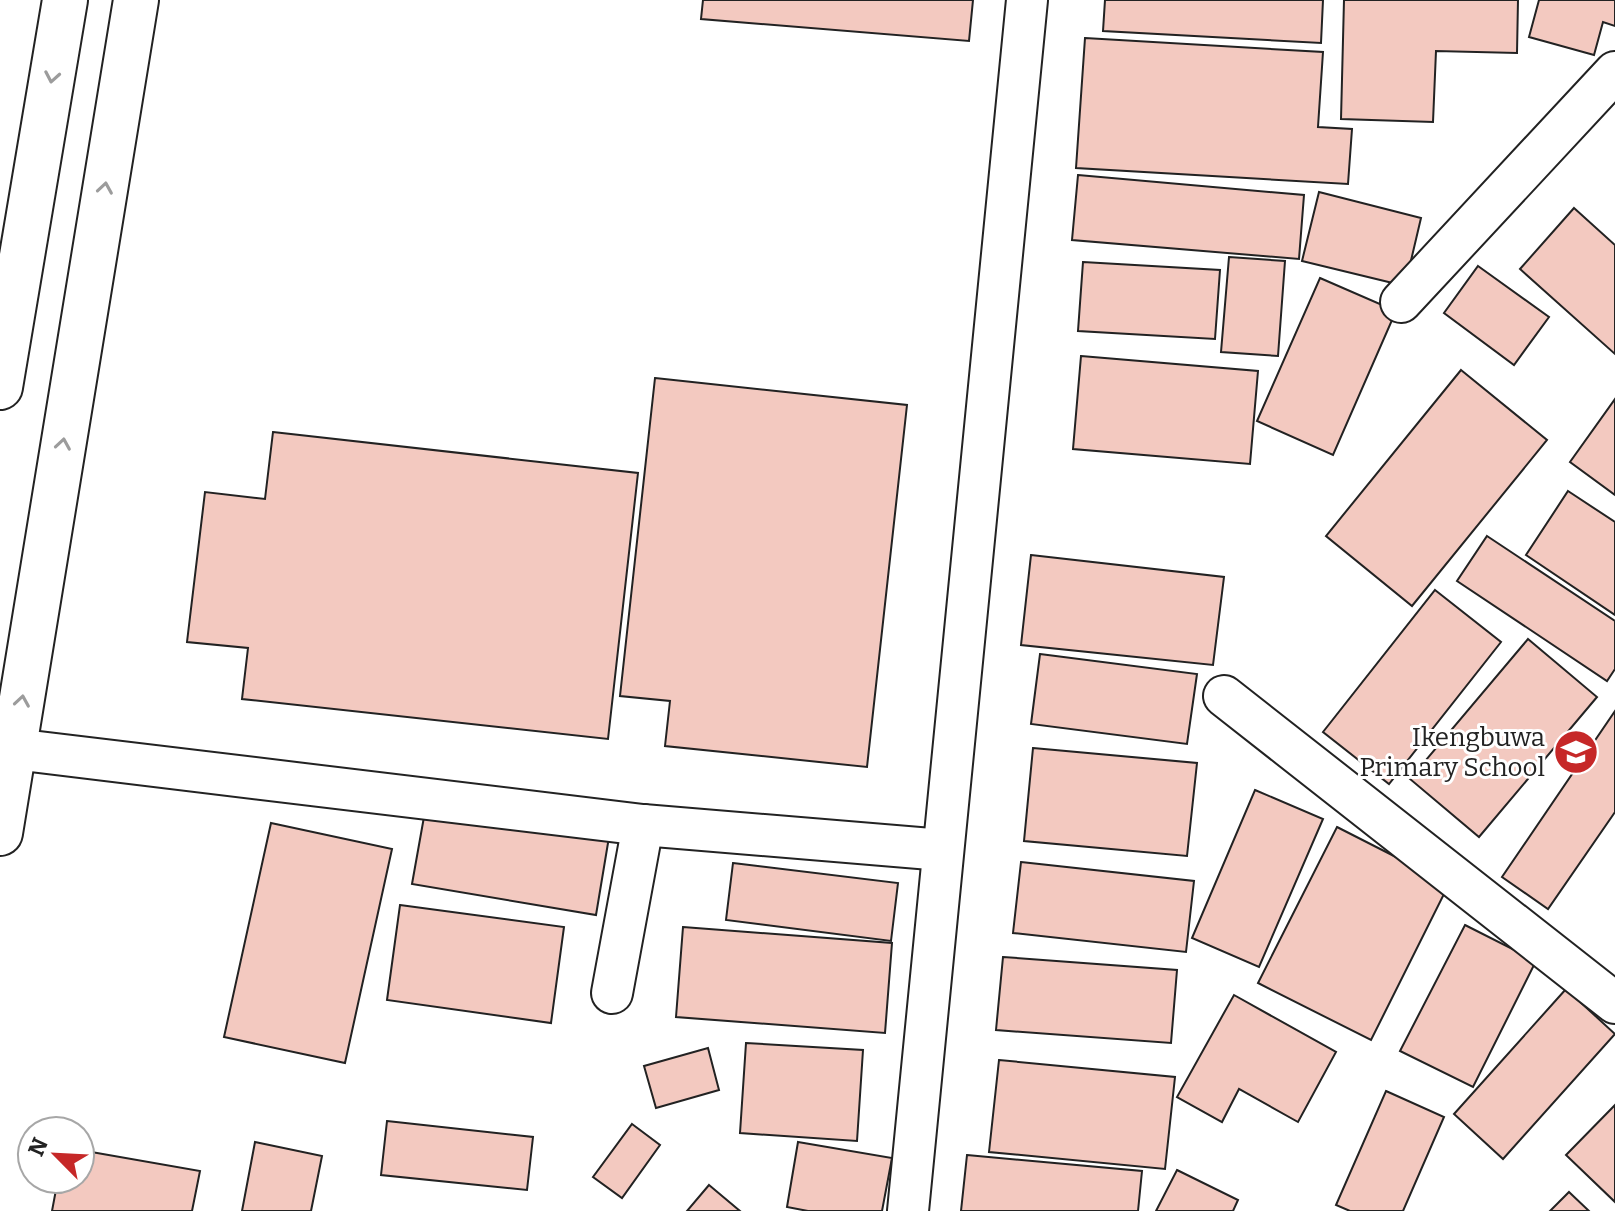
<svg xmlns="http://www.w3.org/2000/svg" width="1615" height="1211" font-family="Bitter,serif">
<rect width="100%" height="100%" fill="#fff"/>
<g fill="#f3c9c0" stroke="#222" stroke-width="2">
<polygon points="703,0 973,0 969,41 701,19"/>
<polygon points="1105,0 1323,0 1321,43 1103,31"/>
<polygon points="1344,0 1518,0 1517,53 1436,51 1433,122 1341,119"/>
<polygon points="1539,0 1615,0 1615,26 1603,22 1594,55 1529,37"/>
<polygon points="1085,38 1323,52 1318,127 1352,129 1348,184 1076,168"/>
<polygon points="1078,175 1304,195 1299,259 1072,240"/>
<polygon points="1319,192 1421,218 1405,286 1302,261"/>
<polygon points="1574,208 1615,245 1615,354 1520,269"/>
<polygon points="1229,257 1285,261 1278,356 1221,352"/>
<polygon points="1083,262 1220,270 1215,339 1078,331"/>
<polygon points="1478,266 1549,317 1514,365 1444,313"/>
<polygon points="1320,278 1396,311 1333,455 1257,421"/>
<polygon points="1081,356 1258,371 1250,464 1073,449"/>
<polygon points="1461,370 1547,440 1412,606 1326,536"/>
<polygon points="655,378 907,405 867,767 665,746 670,701 620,696"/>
<polygon points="1615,399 1615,495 1570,462"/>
<polygon points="273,432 638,473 608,739 242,699 248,648 187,642 205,492 265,499"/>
<polygon points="1568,491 1615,522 1615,615 1526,555"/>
<polygon points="1487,536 1615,621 1615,669 1607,681 1457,581"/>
<polygon points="1031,555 1224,577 1213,665 1021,645"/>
<polygon points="1435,590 1501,642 1389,784 1323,732"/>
<polygon points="1528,639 1597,697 1479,837 1410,779"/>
<polygon points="1040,654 1197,674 1187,744 1031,724"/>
<polygon points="1615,711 1615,812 1548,909 1502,877"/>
<polygon points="1033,748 1197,763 1187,856 1024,841"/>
<polygon points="1255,790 1323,819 1259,967 1192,938"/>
<polygon points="427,800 610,831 596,915 412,884"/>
<polygon points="271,823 392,849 345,1063 224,1037"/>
<polygon points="1337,827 1449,884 1371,1040 1258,983"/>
<polygon points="1021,862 1194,881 1186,952 1013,933"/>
<polygon points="733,863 898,883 891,941 726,920"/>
<polygon points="400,905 564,927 551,1023 387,1000"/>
<polygon points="1465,925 1536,961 1473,1087 1400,1051"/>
<polygon points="683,927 892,943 885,1033 676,1017"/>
<polygon points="1003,957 1177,970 1171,1043 996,1030"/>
<polygon points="1566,989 1615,1034 1503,1159 1454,1114"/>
<polygon points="1234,995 1336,1052 1298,1122 1239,1089 1222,1122 1177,1097"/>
<polygon points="746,1043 863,1050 857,1141 740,1133"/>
<polygon points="708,1048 719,1090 656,1108 644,1066"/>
<polygon points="999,1060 1175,1077 1165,1169 989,1152"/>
<polygon points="1386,1091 1444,1117 1403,1211 1350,1211 1336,1205"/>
<polygon points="1615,1105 1615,1202 1566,1155"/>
<polygon points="387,1121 533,1137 527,1190 381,1175"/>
<polygon points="632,1124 660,1145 622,1198 593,1177"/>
<polygon points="255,1142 322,1156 311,1211 242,1211"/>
<polygon points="798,1142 892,1158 882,1211 808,1211 787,1207"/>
<polygon points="80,1150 200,1171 192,1211 52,1211 58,1179 80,1179"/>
<polygon points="967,1155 1142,1171 1138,1211 961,1211"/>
<polygon points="1177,1170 1238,1200 1233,1211 1156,1211"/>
<polygon points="709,1185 740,1211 687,1211"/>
<polygon points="1569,1192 1589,1211 1550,1211"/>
</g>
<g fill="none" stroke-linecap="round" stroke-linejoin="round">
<g stroke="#222" stroke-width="44">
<g id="street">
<polyline points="1401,302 1615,72"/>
<polyline points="1224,696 1615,1003"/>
<polyline points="14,749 643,825 943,850"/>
<polyline points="612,993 643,825"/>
<polyline points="908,1211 1027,0"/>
</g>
</g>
<g stroke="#222" stroke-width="48">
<g id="secondary">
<polyline points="0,387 65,0"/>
<polyline points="0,833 136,0"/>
</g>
</g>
<use href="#street" stroke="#fff" stroke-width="40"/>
<use href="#secondary" stroke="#fff" stroke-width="44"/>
</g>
<defs><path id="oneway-chevron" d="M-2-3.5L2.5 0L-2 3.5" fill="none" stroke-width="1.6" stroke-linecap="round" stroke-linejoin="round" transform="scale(2)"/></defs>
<g stroke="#9c9c9c">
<use href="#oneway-chevron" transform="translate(52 77) rotate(100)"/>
<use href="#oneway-chevron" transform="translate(105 188) rotate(-81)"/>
<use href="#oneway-chevron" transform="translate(63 444) rotate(-81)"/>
<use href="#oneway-chevron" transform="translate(22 701) rotate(-81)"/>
</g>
<defs>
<g id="school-disc" transform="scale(2.3)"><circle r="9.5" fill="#c62828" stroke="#fff"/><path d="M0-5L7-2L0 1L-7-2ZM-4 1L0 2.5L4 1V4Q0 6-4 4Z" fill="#fff"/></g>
</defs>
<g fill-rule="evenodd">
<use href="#school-disc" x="1576" y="752"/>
</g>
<g text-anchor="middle" stroke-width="6" stroke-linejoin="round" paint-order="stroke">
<g font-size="26" fill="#222" stroke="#fff" text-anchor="end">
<text x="1545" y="746">Ikengbuwa<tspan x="1545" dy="30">Primary School</tspan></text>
</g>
</g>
<g transform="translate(56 1155) rotate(294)"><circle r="38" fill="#ffffff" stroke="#a7a7a7" stroke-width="2"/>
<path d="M0-6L14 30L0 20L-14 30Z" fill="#c62828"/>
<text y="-12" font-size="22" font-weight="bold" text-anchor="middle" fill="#222222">N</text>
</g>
</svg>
